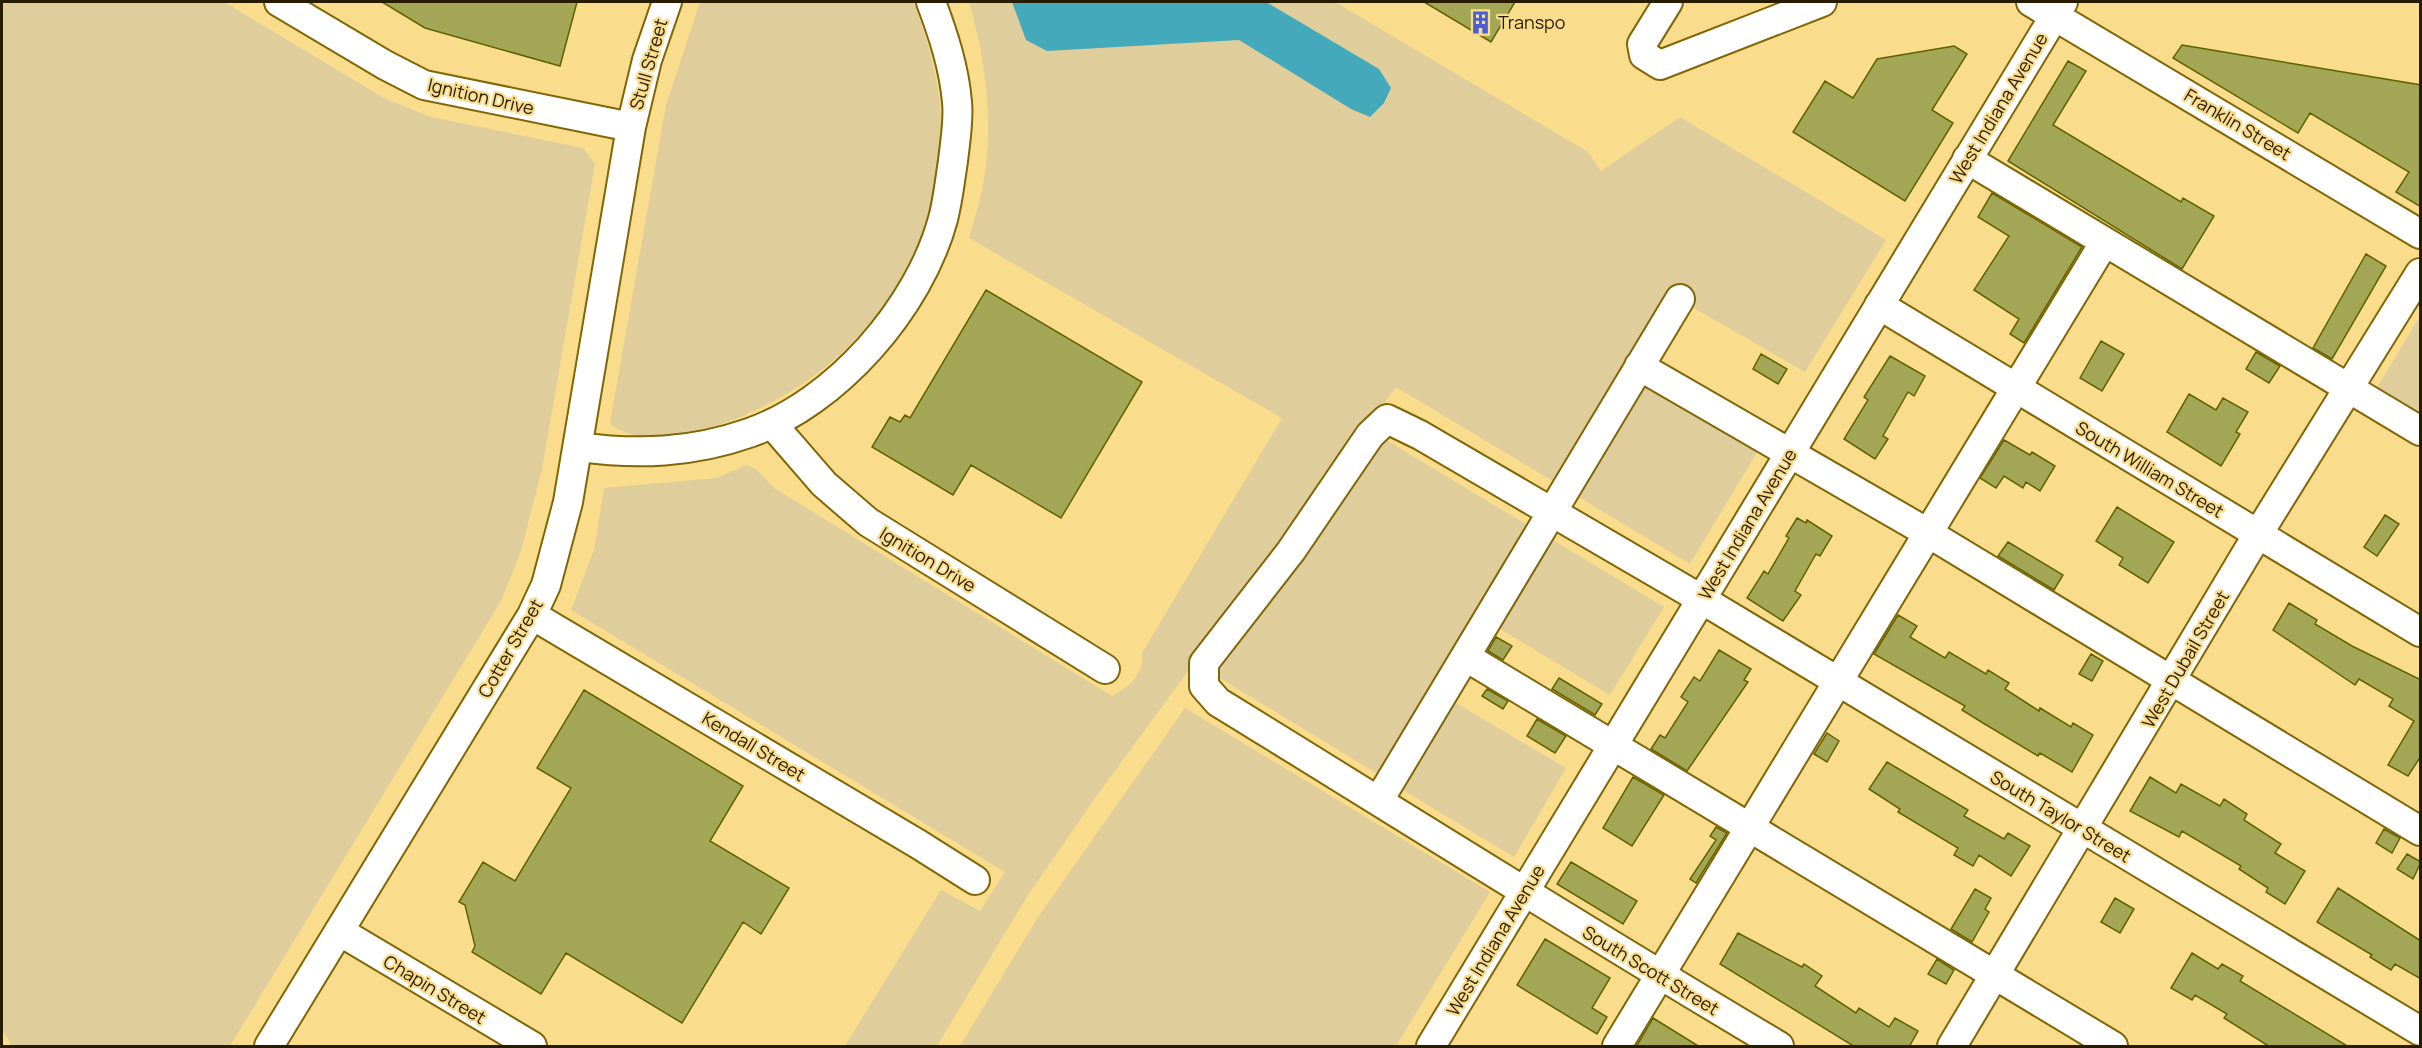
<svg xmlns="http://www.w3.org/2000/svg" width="2422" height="1048" font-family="Manrope,sans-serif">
<rect width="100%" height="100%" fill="#f9dd8c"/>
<!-- green -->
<path fill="#dfcd9b" d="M 2,2 L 224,2 L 384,98 L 431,117 L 583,148 L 595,164 L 542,469 L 521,551 L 501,601 L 230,1046 L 12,1046 L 2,1029 Z
M 700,2 L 914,2 C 928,44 943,89 941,134 C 939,158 937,188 930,211 C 899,311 825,387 727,422 C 689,435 646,449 610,424 L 611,417 L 666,105 Z
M 969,2 L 1335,2 L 1588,152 L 1601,171 L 1680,117 L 1886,240 L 1805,372 L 1673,296 L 1561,486 L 1396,387 L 1098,794 L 1028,895 L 937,1046 L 845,1046 L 941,890 L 980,911 L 1005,872 L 571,610 L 594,550 L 604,488 L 717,478 L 746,465 L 756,469 L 774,488 L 1112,696 C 1129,688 1145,673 1142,653 L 1282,418 L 969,238 C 973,222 979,206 982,189 C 995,128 986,61 969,2 Z
M 2420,316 L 2420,425 L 2372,396 Z
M 1642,376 L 1762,444 L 1690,564 L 1572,493 Z
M 1386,440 L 1537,531 L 1386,779 L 1213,674 Z
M 1546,536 L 1664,607 L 1610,695 L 1492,624 Z
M 1449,699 L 1566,768 L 1514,857 L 1396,786 Z
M 1185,708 L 1490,892 L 1396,1046 L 960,1046 L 1038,917 Z"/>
<!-- water -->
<path fill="#4ab" d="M 1012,2 L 1266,2 L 1379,69 L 1391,88 L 1384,103 L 1370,117 L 1351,109 L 1239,40 L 1047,51 L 1026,40 Z"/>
<!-- building -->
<path fill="#a3a755" stroke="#606200" stroke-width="1.5" d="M 382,2 L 577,2 L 560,66 L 425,28 Z
M 1424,2 L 1515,2 L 1491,42 Z
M 2182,45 L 2421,85 L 2421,207 L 2396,192 L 2409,172 L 2310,113 L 2298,133 L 2173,58 Z
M 1954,46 L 1967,54 L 1932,110 L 1953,123 L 1905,201 L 1793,132 L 1825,81 L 1853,98 L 1877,59 Z
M 2068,61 L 2086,71 L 2053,125 L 2181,202 L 2183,198 L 2214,216 L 2182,269 L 2008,161 Z
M 1992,193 L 2082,247 L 2024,343 L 2010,334 L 2019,319 L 1974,290 L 2009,236 L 1978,217 Z
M 2366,254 L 2386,266 L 2332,359 L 2313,348 Z
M 986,290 L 1142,382 L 1061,518 L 971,465 L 953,495 L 872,447 L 890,417 L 900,422 L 905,415 L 910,418 Z
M 2101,341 L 2124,354 L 2102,391 L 2080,378 Z
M 2256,352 L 2280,366 L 2269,383 L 2246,369 Z
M 1761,354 L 1787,369 L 1778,384 L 1753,369 Z
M 1890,356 L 1925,376 L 1914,396 L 1908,392 L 1883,436 L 1888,439 L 1875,459 L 1844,439 L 1868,400 L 1864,397 Z
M 2189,394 L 2216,410 L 2223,398 L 2248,412 L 2236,432 L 2240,434 L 2221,466 L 2167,432 Z
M 2004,440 L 2030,455 L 2032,452 L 2055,466 L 2040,491 L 2026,482 L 2023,488 L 2004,476 L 1996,488 L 1980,478 Z
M 2117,507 L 2174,542 L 2148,583 L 2119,565 L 2123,558 L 2096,541 Z
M 2385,515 L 2399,524 L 2377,556 L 2364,547 Z
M 1797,518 L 1806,523 L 1807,520 L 1832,536 L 1820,556 L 1816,554 L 1795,591 L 1801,595 L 1783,621 L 1747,598 L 1764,571 L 1768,574 L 1789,538 L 1786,536 Z
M 2008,542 L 2063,575 L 2054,590 L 1998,556 Z
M 2289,603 L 2317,620 L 2315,624 L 2352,646 L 2421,680 L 2421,756 L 2408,776 L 2388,765 L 2414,721 L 2389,706 L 2393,699 L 2359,679 L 2355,685 L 2273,630 Z
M 1898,615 L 1917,626 L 1910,637 L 1945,658 L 1949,652 L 1986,674 L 1988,670 L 2009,683 L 2005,689 L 2039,711 L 2040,708 L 2071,727 L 2073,723 L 2093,735 L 2072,772 L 2040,753 L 2038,756 L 1983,723 L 1962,710 L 1965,706 L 1874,654 Z
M 1496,637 L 1512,646 L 1503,660 L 1488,651 Z
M 1719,650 L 1751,669 L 1744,680 L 1748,682 L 1687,771 L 1651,749 L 1660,735 L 1665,738 L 1688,702 L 1681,697 L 1694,677 L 1700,681 Z
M 2091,654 L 2103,661 L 2092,681 L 2079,674 Z
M 1559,678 L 1602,704 L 1595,715 L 1552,689 Z
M 1487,689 L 1508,701 L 1503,709 L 1482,696 Z
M 584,690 L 743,786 L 710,841 L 789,888 L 761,934 L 743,922 L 682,1023 L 566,953 L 541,994 L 472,952 L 475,946 L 465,905 L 459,902 L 483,862 L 515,881 L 571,788 L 537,768 Z
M 1537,719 L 1566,736 L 1555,753 L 1527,736 Z
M 1827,733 L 1839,741 L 1827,762 L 1814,754 Z
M 1887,762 L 1968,810 L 1964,816 L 2004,839 L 2008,833 L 2030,846 L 2011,876 L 1979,855 L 1973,866 L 1954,855 L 1958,848 L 1898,812 L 1900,809 L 1869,789 Z
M 1633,777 L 1664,795 L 1632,846 L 1603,828 Z
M 2150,777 L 2176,793 L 2181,784 L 2220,806 L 2224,799 L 2247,814 L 2244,820 L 2281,844 L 2275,853 L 2305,871 L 2285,904 L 2266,892 L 2268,888 L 2239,869 L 2241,866 L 2182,831 L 2179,837 L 2130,811 Z
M 1716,827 L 1727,833 L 1696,883 L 1690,879 L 1716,840 L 1710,836 Z
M 2384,829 L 2400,838 L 2392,853 L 2376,843 Z
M 2407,854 L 2421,862 L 2413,879 L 2397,869 Z
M 1571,862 L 1637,901 L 1623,924 L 1557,884 Z
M 2338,888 L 2421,941 L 2421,979 L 2395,964 L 2391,970 L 2370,957 L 2372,955 L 2317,922 Z
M 1975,889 L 1991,898 L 1985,909 L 1989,912 L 1972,942 L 1951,929 Z
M 2115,898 L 2134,909 L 2120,933 L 2101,922 Z
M 1738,933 L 1802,967 L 1804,964 L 1822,976 L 1815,986 L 1856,1013 L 1859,1008 L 1889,1027 L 1895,1018 L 1918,1031 L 1909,1047 L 1855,1047 L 1720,964 Z
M 1545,939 L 1610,978 L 1592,1008 L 1607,1017 L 1597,1034 L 1517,985 Z
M 2192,953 L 2218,969 L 2222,964 L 2243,976 L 2240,981 L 2349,1047 L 2270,1047 L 2224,1018 L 2227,1014 L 2195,995 L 2192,1000 L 2171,988 Z
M 1937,959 L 1954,970 L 1946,984 L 1928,974 Z
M 1653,1018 L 1700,1047 L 1636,1047 Z"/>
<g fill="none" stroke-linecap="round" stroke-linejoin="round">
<defs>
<path id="minor" d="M 279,2 L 385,65 L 424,85 L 631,127
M 1668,2 L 1642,44 L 1644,55 L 1660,65 L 1822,2
M 2031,2 L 2420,234
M 1967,159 L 2420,431
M 1879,305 L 2420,632
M 1639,366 L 1928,533 L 2420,831
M 772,424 L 824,484 L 868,522 L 1105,669
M 579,447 C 637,455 692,453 749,433 C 836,403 919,308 943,219 C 948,200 950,180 953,161 C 955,142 959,121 957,102 C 954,67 943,34 931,2
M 532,615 L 918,844 L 975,880
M 1466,657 L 2113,1046
M 1379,800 L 1680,299
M 339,931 L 532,1046
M 269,1046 L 532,615 L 546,585 L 568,502 L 631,127 L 647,60 L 667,2
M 1431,1046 L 2063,2
M 1617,1046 L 2104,243
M 1779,1046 C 1590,934 1405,817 1218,702 L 1204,686 L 1204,663 L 1291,551 L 1370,435 L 1387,419 L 1420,435 L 1701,599 L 2420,1031
M 1952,1046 L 2258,534 L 2420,273"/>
</defs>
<!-- minor casing -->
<use href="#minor" stroke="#806605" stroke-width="32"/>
<!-- minor -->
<use href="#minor" stroke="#fff" stroke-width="28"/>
</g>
<!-- icons -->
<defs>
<symbol id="building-bare" viewBox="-9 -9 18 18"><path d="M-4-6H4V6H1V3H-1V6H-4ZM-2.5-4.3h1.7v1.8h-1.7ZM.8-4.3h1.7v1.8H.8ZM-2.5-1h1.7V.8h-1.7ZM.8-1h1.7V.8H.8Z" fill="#495fd3" stroke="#f9dd8c" stroke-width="2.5" paint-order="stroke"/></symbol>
</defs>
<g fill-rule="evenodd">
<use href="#building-bare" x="1464" y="6" width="33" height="33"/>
</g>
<g text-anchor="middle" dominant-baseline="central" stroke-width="4.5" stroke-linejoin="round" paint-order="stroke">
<!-- poi labels -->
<g font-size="18" fill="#271c00" stroke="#f9dd8c" text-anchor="start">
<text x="1498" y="22">Transpo</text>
</g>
<!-- street labels -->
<g font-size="18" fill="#271c00" stroke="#f9dd8c">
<text transform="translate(648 64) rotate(-74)">Stull Street</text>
<text transform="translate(481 96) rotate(13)">Ignition Drive</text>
<text transform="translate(1998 108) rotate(-59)">West Indiana Avenue</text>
<text transform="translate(2238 124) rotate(31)">Franklin Street</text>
<text transform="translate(2150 469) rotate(31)">South William Street</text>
<text transform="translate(1747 524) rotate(-59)">West Indiana Avenue</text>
<text transform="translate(928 559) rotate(31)">Ignition Drive</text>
<text transform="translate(510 648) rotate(-60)">Cotter Street</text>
<text transform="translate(2185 659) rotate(-60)">West Dubail Street</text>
<text transform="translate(754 746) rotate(31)">Kendall Street</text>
<text transform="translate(2061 816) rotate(31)">South Taylor Street</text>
<text transform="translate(1495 940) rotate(-59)">West Indiana Avenue</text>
<text transform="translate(1651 970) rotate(31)">South Scott Street</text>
<text transform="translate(435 989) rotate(31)">Chapin Street</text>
</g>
</g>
<!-- border -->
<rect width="2422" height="1048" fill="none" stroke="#271c00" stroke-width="6"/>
</svg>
